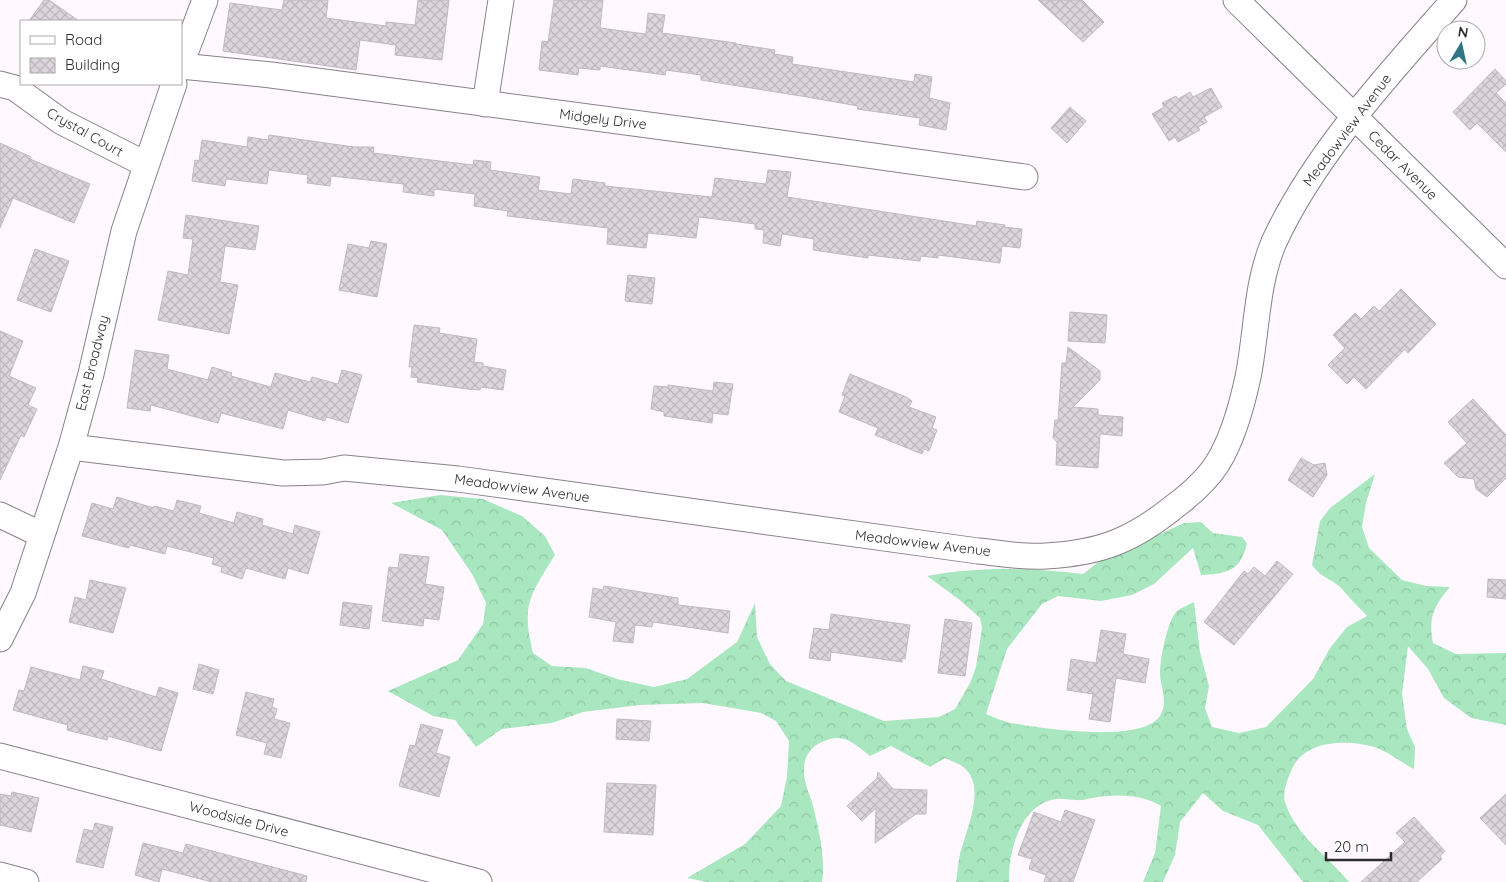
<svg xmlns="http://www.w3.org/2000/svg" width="1506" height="882" font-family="Quicksand,sans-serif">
<defs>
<pattern id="forest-crowns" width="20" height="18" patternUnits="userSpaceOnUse" patternTransform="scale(1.25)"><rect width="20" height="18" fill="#a9e7c0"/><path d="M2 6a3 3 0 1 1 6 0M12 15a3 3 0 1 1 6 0" fill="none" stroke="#92c6a5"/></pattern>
<pattern id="building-cross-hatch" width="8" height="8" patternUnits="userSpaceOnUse" patternTransform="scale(1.25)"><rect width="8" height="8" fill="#dcd6dc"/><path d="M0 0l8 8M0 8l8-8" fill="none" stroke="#bdb8bd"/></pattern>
</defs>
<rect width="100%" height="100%" fill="#fff9ff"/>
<!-- forest -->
<path fill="url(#forest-crowns)" d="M 1375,474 L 1366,503 L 1362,527 L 1369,548 L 1402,580 L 1426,586 L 1450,587 C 1434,606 1428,617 1433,643 L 1456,654 L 1506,653 L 1506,725 L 1471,718 L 1444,698 L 1428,669 L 1408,646 L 1402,694 L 1407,729 L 1415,747 L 1414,769 C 1402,763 1390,753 1377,748 C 1350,739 1305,739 1292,769 C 1288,778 1282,792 1285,802 C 1296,836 1327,855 1349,882 L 1303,882 L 1258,825 L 1223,811 L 1203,793 L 1180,822 L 1175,855 L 1163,882 L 1143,882 L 1155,853 L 1161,806 C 1139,793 1111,794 1087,799 C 1077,802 1066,798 1056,799 C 1021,804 1008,851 1009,882 L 956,882 C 958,871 958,858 962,847 C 968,825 987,784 962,766 C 958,763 950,761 945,758 L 930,767 L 891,746 L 870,756 C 853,743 844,732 822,742 C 810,747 803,758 804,772 C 804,782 809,793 812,802 C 818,826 826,857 822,882 L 707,882 L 687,878 L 745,844 L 781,806 L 787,776 L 789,741 L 776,721 L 761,713 L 703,703 L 640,705 L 583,712 L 552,723 L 502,729 L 476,747 L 455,720 L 433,716 L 388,691 L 458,660 L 483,624 L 486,603 L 472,574 L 442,530 L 391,503 L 440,495 L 483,499 L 522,516 L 545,536 L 555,555 C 530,595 521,605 533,653 L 552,666 L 586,668 L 617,679 L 654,687 L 687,679 L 737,642 L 755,603 L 757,637 L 770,664 L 786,681 L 884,721 L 939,717 L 955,709 L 970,683 L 976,667 L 982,628 L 980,618 L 961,601 L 927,576 C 979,566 1031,568 1083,574 L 1097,563 L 1184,523 L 1201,522 L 1213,533 L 1242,537 L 1247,543 C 1241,571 1227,574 1201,575 L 1193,548 L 1154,584 L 1132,595 L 1101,601 L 1058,596 L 1042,604 L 1007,649 L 986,714 C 994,717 1002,721 1011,723 C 1039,728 1146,745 1161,714 C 1168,701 1160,686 1160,673 C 1160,659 1167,621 1177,611 C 1182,607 1189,605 1194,602 L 1200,652 L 1209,686 L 1205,708 L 1212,727 L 1239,733 L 1266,727 L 1313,679 L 1330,648 L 1347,627 L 1367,616 C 1358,607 1349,597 1340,587 C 1330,578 1321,578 1312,565 L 1320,521 L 1330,508 Z"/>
<!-- building -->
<path fill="url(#building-cross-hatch)" stroke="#c0bac0" d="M 44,0 L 49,0 L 79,21 L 29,21 Z
M 284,0 L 328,0 L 326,18 L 386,26 L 386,22 L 415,25 L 418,0 L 449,0 L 442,60 L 395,55 L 396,45 L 360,40 L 356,70 L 223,51 L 230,3 L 282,10 Z
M 554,0 L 603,0 L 600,28 L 646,34 L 648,13 L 665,15 L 662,33 L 736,43 L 736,44 L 775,50 L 774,54 L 793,57 L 792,64 L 914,82 L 915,74 L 932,77 L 929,98 L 950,103 L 946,130 L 919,125 L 920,118 L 857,109 L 858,106 L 807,97 L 701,80 L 701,75 L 666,70 L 665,75 L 600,66 L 600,70 L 579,68 L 578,75 L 539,70 L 542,41 L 548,42 Z
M 1038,0 L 1082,0 L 1104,22 L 1083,42 Z
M 1495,69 L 1506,81 L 1506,84 L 1496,93 L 1506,103 L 1506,152 L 1477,123 L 1470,130 L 1453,112 Z
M 1211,88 L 1222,107 L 1204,117 L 1207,122 L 1198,127 L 1200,130 L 1178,142 L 1175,137 L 1169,141 L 1152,114 L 1164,107 L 1162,103 L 1176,96 L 1178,99 L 1190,92 L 1193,97 Z
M 1070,107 L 1086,121 L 1067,143 L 1051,128 Z
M 269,135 L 354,147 L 374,147 L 373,153 L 473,165 L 474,160 L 491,162 L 490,170 L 540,177 L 538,190 L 571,194 L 573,179 L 605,183 L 605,186 L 712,197 L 715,178 L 766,184 L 768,170 L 791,172 L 787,197 L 976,226 L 977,221 L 1005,225 L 1004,227 L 1022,229 L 1020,248 L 1002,246 L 1000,263 L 938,255 L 938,258 L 921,256 L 920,261 L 868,255 L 868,258 L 813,250 L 814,239 L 782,234 L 780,246 L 763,243 L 764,230 L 755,229 L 755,224 L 699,217 L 696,238 L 648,233 L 646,248 L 607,244 L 608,228 L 507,216 L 508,211 L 474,206 L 475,194 L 434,189 L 434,196 L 403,192 L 404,184 L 331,176 L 330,186 L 307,183 L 308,175 L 269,170 L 267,184 L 226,179 L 225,186 L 192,181 L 195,160 L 199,161 L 202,140 L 247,147 L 248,137 L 268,140 Z
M 0,143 L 31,157 L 30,159 L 90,184 L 74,223 L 13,198 L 0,228 Z
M 186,215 L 259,226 L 255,250 L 225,246 L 220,282 L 238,285 L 229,334 L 158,320 L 168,271 L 188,275 L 193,239 L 183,238 Z
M 371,241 L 387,244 L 377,297 L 339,290 L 348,244 L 369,248 Z
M 35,249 L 69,261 L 51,312 L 17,300 Z
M 628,275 L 655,278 L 652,304 L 625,301 Z
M 1401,289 L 1436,324 L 1408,353 L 1405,349 L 1366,389 L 1354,377 L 1347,384 L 1328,365 L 1345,348 L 1333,335 L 1355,313 L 1361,319 L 1374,306 L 1379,311 Z
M 1070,312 L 1107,315 L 1105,343 L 1068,341 Z
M 414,325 L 440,328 L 439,333 L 477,339 L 474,362 L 483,363 L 483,366 L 506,370 L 503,390 L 481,387 L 480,390 L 467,389 L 417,382 L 418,378 L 411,377 L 412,367 L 409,367 Z
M 0,331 L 23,341 L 9,376 L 36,388 L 28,405 L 37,409 L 24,437 L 21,435 L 0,480 Z
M 1068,347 L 1100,371 L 1100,380 L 1073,407 L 1098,409 L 1098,415 L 1123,417 L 1122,436 L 1100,434 L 1098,468 L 1056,465 L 1057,442 L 1053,438 L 1055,420 L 1058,420 L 1062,363 L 1066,363 Z
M 135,350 L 169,355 L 167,369 L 208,380 L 212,367 L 232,373 L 231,376 L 271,387 L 275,373 L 310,382 L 312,377 L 338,384 L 342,370 L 362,375 L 348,423 L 326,417 L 325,421 L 288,410 L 283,429 L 221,413 L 218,423 L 151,405 L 150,411 L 127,408 Z
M 850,374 L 906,397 L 912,401 L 909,407 L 936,417 L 932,428 L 937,430 L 929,451 L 924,449 L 922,454 L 875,435 L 878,428 L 839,412 L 845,396 L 842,395 Z
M 714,382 L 733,384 L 728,415 L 713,413 L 712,423 L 664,416 L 664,412 L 651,409 L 654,386 L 668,387 L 668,385 L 713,391 Z
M 1473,399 L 1506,435 L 1506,478 L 1487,497 L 1476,489 L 1474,479 L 1458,477 L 1444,463 L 1467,443 L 1448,422 Z
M 1301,458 L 1314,465 L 1325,463 L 1327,475 L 1313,497 L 1288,480 Z
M 117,497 L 154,508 L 154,506 L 174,511 L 177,500 L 201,506 L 199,513 L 234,523 L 237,512 L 263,519 L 262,525 L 293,534 L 295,525 L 320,532 L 308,574 L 288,568 L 285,579 L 246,568 L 242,579 L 221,572 L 222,567 L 212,564 L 214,558 L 167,546 L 165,554 L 130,545 L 129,548 L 82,536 L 92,503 L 113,509 Z
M 400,554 L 429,557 L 425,584 L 444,587 L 439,620 L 424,618 L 423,626 L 382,621 L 389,567 L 398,568 Z
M 1277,561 L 1293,574 L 1234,645 L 1204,622 L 1244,571 L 1248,574 L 1254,567 L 1265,576 Z
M 1488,579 L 1506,580 L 1506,599 L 1487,597 Z
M 90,580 L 126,588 L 113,633 L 69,622 L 75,597 L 86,600 Z
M 604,586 L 678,598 L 678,605 L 730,611 L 728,633 L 653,622 L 652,627 L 635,625 L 633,643 L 613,641 L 616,622 L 589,617 L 593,588 L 603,590 Z
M 343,602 L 372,606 L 369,629 L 340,625 Z
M 831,614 L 910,625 L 905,659 L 902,658 L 902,662 L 831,652 L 830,661 L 809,658 L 814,628 L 829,630 Z
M 945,619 L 972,623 L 965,676 L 938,673 Z
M 1101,630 L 1126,634 L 1123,654 L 1149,659 L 1145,683 L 1116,678 L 1110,722 L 1089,719 L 1093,694 L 1067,690 L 1071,659 L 1096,663 Z
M 199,664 L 219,670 L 213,694 L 193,689 Z
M 83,666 L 104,671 L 101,679 L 156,697 L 159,687 L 178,693 L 161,751 L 108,736 L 107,740 L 67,730 L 68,725 L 13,710 L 19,690 L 24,691 L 31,667 L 80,680 Z
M 246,692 L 274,699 L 272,707 L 277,709 L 274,719 L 290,723 L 281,758 L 264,754 L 267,743 L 236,735 Z
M 617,719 L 651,721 L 649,741 L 616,739 Z
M 421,724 L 443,730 L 436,753 L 450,757 L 439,797 L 399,786 L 410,745 L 415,746 Z
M 878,772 L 893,789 L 927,790 L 926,814 L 916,814 L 875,843 L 876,808 L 862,821 L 847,806 L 877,778 Z
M 607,783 L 656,785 L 653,835 L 604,832 Z
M 12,792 L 39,798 L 31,832 L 0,825 L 0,794 L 11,796 Z
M 1506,794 L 1506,845 L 1480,818 Z
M 1065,810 L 1095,820 L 1073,882 L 1044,882 L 1046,875 L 1029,869 L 1032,859 L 1018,855 L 1034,812 L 1061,822 Z
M 1414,817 L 1445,851 L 1440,856 L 1442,859 L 1417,882 L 1361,882 L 1405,842 L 1396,833 Z
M 95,823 L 113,827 L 103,868 L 76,862 L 84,829 L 93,831 Z
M 143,843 L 183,853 L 186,844 L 307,876 L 306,882 L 212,882 L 162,869 L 159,882 L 135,875 Z"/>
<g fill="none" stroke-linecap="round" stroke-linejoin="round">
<defs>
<path id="street" d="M 1236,0 L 1506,266
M 181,64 L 205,0
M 181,66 L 271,75 L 716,134 L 1025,177
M 0,84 L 15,88 L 62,122 L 145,164
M 485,104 L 501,0
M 71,447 L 283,473 L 323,472 L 344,468 L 458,479 L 978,551 C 1000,553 1024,558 1046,556 C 1101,553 1133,540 1175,506 C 1191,494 1206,481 1217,464 C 1233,439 1242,405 1248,377 C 1257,332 1256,284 1274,242 C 1315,153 1390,73 1454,0
M 0,515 L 42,535
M 0,639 L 23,593 L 71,447 L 91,374 L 124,231 L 174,84
M 0,756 L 479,882
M 0,875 L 26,882"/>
</defs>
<!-- street casing -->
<use href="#street" stroke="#878287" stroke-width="27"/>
<!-- street -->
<use href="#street" stroke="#fff" stroke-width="25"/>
</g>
<g text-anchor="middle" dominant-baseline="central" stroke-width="4" stroke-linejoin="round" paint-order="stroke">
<!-- street labels -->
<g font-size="14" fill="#2f2c2f" stroke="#fff">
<text transform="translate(603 119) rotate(7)">Midgely Drive</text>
<text transform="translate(1347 130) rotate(-53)">Meadowview Avenue</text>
<text transform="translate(85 132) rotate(29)">Crystal Court</text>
<text transform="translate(1403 165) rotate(45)">Cedar Avenue</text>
<text transform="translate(92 363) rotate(-76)">East Broadway</text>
<text transform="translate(522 488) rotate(8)">Meadowview Avenue</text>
<text transform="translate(923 543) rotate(7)">Meadowview Avenue</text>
<text transform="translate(239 819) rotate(15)">Woodside Drive</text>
</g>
</g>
<!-- legend -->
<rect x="20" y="20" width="162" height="65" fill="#ffffff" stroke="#acabac"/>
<rect x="30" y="36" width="25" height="8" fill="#ffffff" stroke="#acabac"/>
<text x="65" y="45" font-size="15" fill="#2f2c2f">Road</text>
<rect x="30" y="58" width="25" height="15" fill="url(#building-cross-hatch)" stroke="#acabac"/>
<text x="65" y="70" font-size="15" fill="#2f2c2f">Building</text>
<!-- north arrow -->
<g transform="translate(1461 45) rotate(9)"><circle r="24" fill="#ffffff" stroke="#acabac"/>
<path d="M0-4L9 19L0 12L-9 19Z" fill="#2f7583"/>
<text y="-8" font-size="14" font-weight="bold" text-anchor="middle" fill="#2f2c2f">N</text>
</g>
<!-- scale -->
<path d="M1326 852v8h65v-8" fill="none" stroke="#2f2c2f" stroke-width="2.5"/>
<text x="1334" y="852" font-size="15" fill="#2f2c2f" stroke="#ffffff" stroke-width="4" paint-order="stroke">20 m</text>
</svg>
